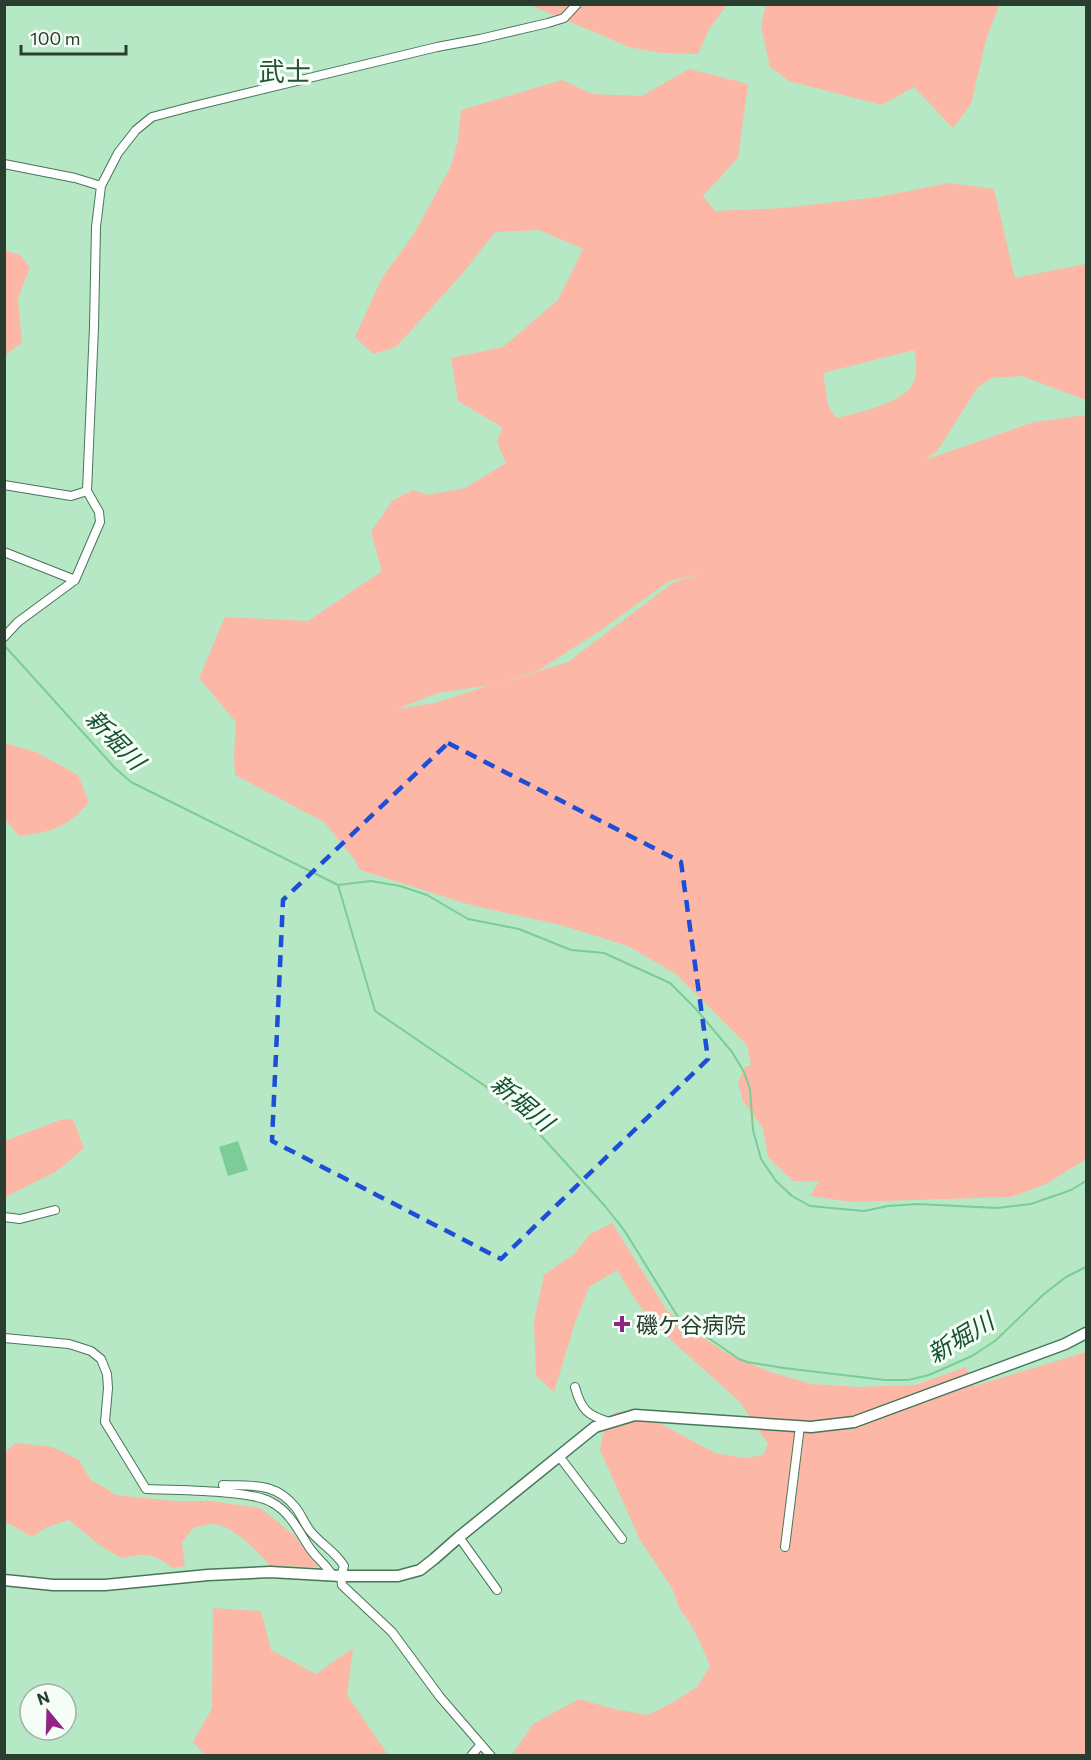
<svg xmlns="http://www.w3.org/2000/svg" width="1091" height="1760" font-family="Commissioner,'Noto Sans JP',sans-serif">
<rect width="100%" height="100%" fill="#b6e8c5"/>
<!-- green -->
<path fill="#fdb7a6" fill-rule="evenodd" d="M 530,5 L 727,5 L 709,29 L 698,54 L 661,53 L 629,47 Z
M 766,5 L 766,4 L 999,5 L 986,40 L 971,104 L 953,128 L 914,87 L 882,105 L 789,81 L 770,67 L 761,26 Z
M 689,69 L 748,84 L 738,158 L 703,196 L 715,211 L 784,208 L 878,197 L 948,183 L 994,189 L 1015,278 L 1086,264 L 1086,400 L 1022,376 L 992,378 L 978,387 L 937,451 L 925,460 L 1034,422 L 1086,415 L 1086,1159 L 1046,1184 L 1011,1197 L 851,1202 L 810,1196 L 819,1182 L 793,1181 L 768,1157 L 763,1128 L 743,1101 L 738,1082 L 745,1067 L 751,1065 L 747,1045 L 676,974 L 628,946 L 561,925 L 471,905 L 360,870 L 355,860 L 324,822 L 235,775 L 234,756 L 236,722 L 199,678 L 225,617 L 308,621 L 382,571 L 371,532 L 392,501 L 413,490 L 428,495 L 465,488 L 506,463 L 497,442 L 502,427 L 458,401 L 451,358 L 503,347 L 558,300 L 583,249 L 539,230 L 495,232 L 462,274 L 396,347 L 373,354 L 355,337 L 382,278 L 414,234 L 451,166 L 458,140 L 461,110 L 562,80 L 592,94 L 642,96 ZM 914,350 C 917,362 918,376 911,387 C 900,403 855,414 836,418 L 828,405 L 823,373 ZM 699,574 L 674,582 L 568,662 L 493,685 L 539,670 L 601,630 L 669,581 ZM 490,685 L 435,703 L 397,709 L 438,693 Z
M 5,251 L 19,254 L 30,267 L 18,299 L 22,343 L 5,355 Z
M 4,743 L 36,752 L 78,775 L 89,802 C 67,828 51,832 19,836 L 5,819 Z
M 63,1119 L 73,1120 L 84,1148 L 57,1171 L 5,1197 L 5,1141 Z
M 612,1223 L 668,1312 L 724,1352 L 770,1372 L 812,1384 L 858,1387 L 916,1385 L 966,1367 L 974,1386 L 1086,1352 L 1086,1755 L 511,1756 L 533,1724 L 579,1699 L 614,1709 L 648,1715 L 672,1703 L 697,1687 L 710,1666 L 699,1640 L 688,1620 L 680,1610 L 672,1588 L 640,1540 L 600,1450 L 605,1424 L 616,1412 L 635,1410 L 715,1453 L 745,1458 L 763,1455 L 768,1444 L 739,1401 L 672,1341 L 638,1304 L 617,1270 L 589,1287 L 575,1323 L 554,1392 L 536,1376 L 534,1322 L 544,1275 L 574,1254 L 590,1234 Z
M 15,1443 L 53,1447 L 79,1460 L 90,1479 L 116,1495 L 175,1501 L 210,1501 L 260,1508 L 294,1535 L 318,1567 L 270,1566 C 258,1551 233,1525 212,1524 C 206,1524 199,1527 193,1528 L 182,1543 L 185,1566 L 173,1568 C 151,1552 147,1553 121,1558 L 101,1546 L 69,1520 L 47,1527 L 32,1537 L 8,1523 L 5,1524 L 5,1452 Z
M 213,1608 L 261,1611 L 271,1650 L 316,1674 L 353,1648 L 347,1695 L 388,1755 L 205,1755 L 193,1742 L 212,1708 Z"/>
<!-- water -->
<path fill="#7bcc96" d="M 238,1141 L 248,1170 L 228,1176 L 219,1147 Z"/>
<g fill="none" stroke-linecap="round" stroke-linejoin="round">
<!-- stream -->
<path stroke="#7bcc96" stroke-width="2" d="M 4,645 L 115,768 L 131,782 L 338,885
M 338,885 L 375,1011 L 485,1086 L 525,1118 L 605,1206 L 624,1230 L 678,1317 L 739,1359 L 747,1362 L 784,1368 L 885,1380 L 908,1380 L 929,1375 L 972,1356 L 995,1341 L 1044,1294 L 1066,1277 L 1086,1267
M 338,885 L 371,881 L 400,886 L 427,895 L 468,919 L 519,929 L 571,950 L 604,953 L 670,983 L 696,1009 L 732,1052 L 744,1072 L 750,1089 L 753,1130 L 761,1159 L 776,1181 L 792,1196 L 810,1206 L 864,1211 L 888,1206 L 918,1204 L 997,1208 L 1031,1204 L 1071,1190 L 1086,1181"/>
<defs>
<path id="minor" d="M 4,164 L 75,178 L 101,186
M 4,485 L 71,496 L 87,491
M 4,552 L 75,580
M 4,637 L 18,622 L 75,580 L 100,522 L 99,512 L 87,491 L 94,327 L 96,227 L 101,186 L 118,153 L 136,130 L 152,117 L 190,107 L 437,47 L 480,39 L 548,23 L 564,18 L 577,4
M 4,1217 L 20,1219 L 55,1210
M 4,1338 L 69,1344 L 91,1351 L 101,1359 L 107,1374 L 108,1388 L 105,1422 L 146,1489 C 173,1490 251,1490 271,1502 C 290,1512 298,1530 309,1547 C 316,1558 326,1564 332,1575
M 575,1387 C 581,1410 588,1416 610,1422
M 559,1456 L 622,1539
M 223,1485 C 253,1486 276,1482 296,1508 C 302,1516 305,1525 311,1532 C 322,1545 336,1552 344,1566 L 341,1576 L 342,1585 L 392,1632 L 440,1697 L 491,1756
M 459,1537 L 497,1590
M 785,1547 L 800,1426
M 471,1756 L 481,1744"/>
<path id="tertiary" d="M 4,1580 L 53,1585 L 105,1585 L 208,1575 L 270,1572 L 341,1576 L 398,1576 L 420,1570 L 434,1559 L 459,1537 L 595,1427 L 635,1415 L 811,1427 L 854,1422 L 1065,1344 L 1086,1333"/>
</defs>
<!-- minor casing -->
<use href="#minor" stroke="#487657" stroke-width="10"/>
<!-- tertiary casing -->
<use href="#tertiary" stroke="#487657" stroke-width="13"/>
<!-- minor -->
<use href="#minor" stroke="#fff" stroke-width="8"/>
<!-- tertiary -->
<use href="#tertiary" stroke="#fff" stroke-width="10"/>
</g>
<!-- marked area -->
<path fill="none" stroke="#1d4ed8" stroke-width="4.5" stroke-dasharray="12 8" stroke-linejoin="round" d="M 448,743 L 681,862 L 708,1059 L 501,1259 L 272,1141 L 283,900 Z"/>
<!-- markers -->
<path fill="#932485" stroke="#f4fef7" stroke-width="2" d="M619 1315h6v6h6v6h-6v6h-6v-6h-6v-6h6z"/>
<g text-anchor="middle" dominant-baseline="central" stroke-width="6" stroke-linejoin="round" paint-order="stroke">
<!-- poi labels -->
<g font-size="22" fill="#2a3e30" stroke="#f4fef7" text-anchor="start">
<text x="636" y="1324">磯ケ谷病院</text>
</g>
<!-- water labels -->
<g font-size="24" font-style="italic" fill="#16522f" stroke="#f4fef7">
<text transform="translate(116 739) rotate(46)">新堀川</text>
<text transform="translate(523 1102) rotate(40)">新堀川</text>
<text transform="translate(960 1337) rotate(-31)">新堀川</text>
</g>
<!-- quarter labels -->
<g font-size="26" fill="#255336" stroke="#f4fef7">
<text x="285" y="70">武士</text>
</g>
</g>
<!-- border -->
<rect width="1091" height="1760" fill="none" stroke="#2a3e30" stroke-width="12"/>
<!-- north arrow -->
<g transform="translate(48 1712) rotate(341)"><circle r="28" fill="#f4fef7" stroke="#a3b1a7" stroke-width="1.5"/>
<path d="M0-4.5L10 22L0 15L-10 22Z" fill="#932485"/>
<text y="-9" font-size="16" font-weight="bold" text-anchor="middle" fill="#2a3e30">N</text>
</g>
<!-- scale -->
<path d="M21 45v9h105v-9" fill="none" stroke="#2a3e30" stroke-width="3"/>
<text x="30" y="45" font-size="18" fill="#2a3e30" stroke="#f4fef7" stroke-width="4.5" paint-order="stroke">100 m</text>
</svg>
